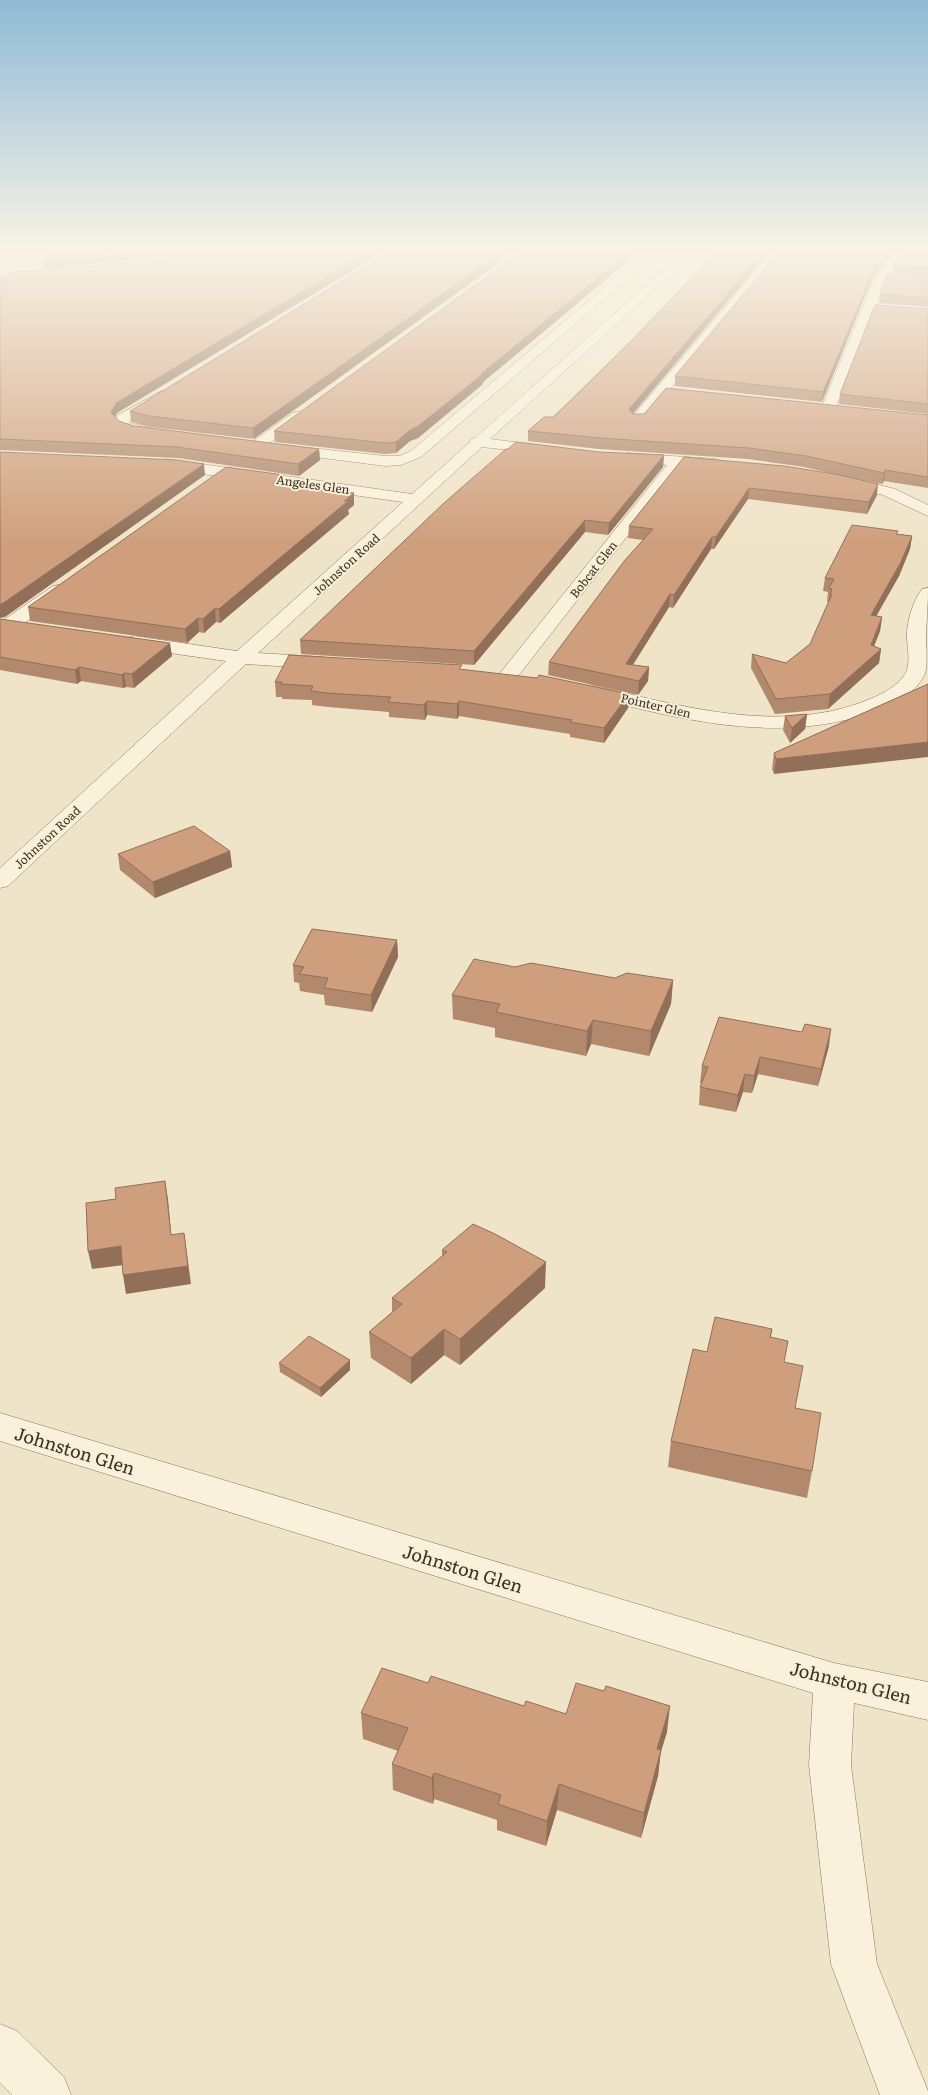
<svg xmlns="http://www.w3.org/2000/svg" width="928" height="2095" font-family="Literata,serif">
<rect width="100%" height="100%" fill="#f0e4c8"/>
<g fill="none" stroke-linecap="round" stroke-linejoin="round">
<defs>
<path id="street" d="M 650,249 L 662,249 L 421,457 L 401,465 L 385,466 L 283,453 L 278,452 L 276,449 L 278,446 L 283,445 L 385,456 L 399,456 L 411,451 Z
M 687,249 L 699,249 L 490,439 L 547,446 L 552,447 L 554,450 L 552,453 L 547,454 L 482,447 L 258,653 L 323,657 L 330,659 L 333,663 L 330,667 L 323,669 L 246,664 L 8,886 L 0,888 L 0,868 L 226,661 L 134,648 L 127,646 L 125,642 L 127,638 L 134,636 L 237,651 L 403,502 L 166,469 L 161,467 L 158,464 L 161,461 L 166,459 L 412,494 L 469,443 L 471,439 L 475,438 Z
M 775,249 L 786,249 L 642,423 L 632,423 L 630,420 L 632,417 Z
M 896,249 L 907,249 L 887,278 L 835,409 L 833,412 L 823,412 L 821,409 L 875,278 Z
M 162,391 L 169,395 L 167,398 L 130,420 L 129,423 L 159,430 L 161,433 L 159,436 C 147,439 122,435 114,425 L 118,415 Z
M 298,412 L 303,413 L 305,416 L 303,419 L 261,449 L 251,449 L 249,446 L 251,443 L 293,413 Z
M 627,453 L 716,459 L 721,461 L 724,464 L 721,467 L 716,469 L 682,466 L 515,680 L 508,682 L 501,680 L 498,676 L 501,672 L 667,465 L 622,461 L 619,458 L 622,455 Z
M 840,475 L 895,489 L 928,505 L 928,516 L 883,495 L 834,483 L 832,480 L 834,477 Z
M 59,585 L 65,586 L 68,590 L 65,594 L 16,629 L 9,631 L 2,629 L 0,625 L 2,621 L 53,586 Z
M 928,588 C 928,603 927,618 926,633 C 926,646 928,662 925,674 C 915,695 891,706 870,713 C 776,745 678,719 584,695 L 581,691 L 584,687 L 591,685 C 677,705 771,733 857,704 C 873,698 892,691 903,677 C 913,665 906,646 907,632 C 908,618 913,601 922,589 Z
M 0,1413 L 834,1663 L 928,1682 L 928,1720 L 854,1703 L 851,1765 L 877,1964 L 928,2091 L 928,2095 L 880,2095 L 831,1964 L 809,1765 L 813,1693 L 0,1441 Z
M 0,2024 L 17,2031 L 64,2077 L 71,2095 L 12,2095 L 0,2083 Z"/>
<path id="secondary" d="M 29,249 L 76,249 L 71,252 L 0,258 L 0,252 Z"/>
</defs>
<!-- street casing -->
<use href="#street" stroke="#8d765c" stroke-width="1"/>
<!-- secondary casing -->
<use href="#secondary" stroke="#6f573f" stroke-width="1"/>
<!-- street -->
<use href="#street" fill="#faf1dc" fill-rule="evenodd"/>
<!-- secondary -->
<use href="#secondary" fill="#faf1dc" fill-rule="evenodd"/>
</g>
<!-- wall -->
<path fill="#b2896c" d="M 394,249 L 254,439 L 150,427 L 131,422 L 130,411 Z
M 772,249 L 633,414 L 928,415 L 928,488 L 884,481 L 882,484 L 843,476 L 877,495 L 867,514 L 748,499 L 714,549 L 711,549 L 673,608 L 669,607 L 633,665 L 649,667 L 648,681 L 638,695 L 548,675 L 549,662 L 643,540 L 628,538 L 629,526 L 684,457 L 834,474 L 804,467 L 748,459 L 599,449 L 528,441 L 528,431 L 553,417 L 635,337 Z
M 928,249 L 928,277 L 892,273 L 894,265 Z
M 890,256 L 873,277 L 822,402 L 675,386 L 675,376 Z
M 628,259 L 628,261 L 483,382 L 483,384 L 418,438 L 410,441 L 396,453 L 385,454 L 275,442 L 274,431 Z
M 928,277 L 928,307 L 879,303 L 880,294 Z
M 0,278 L 117,413 L 115,418 L 119,421 L 134,426 L 319,449 L 320,460 L 299,476 L 178,458 L 0,450 Z
M 928,309 L 928,414 L 839,404 L 840,394 Z
M 599,452 L 664,455 L 663,467 L 608,535 L 585,532 L 474,665 L 301,654 L 300,640 Z
M 284,475 L 284,484 L 354,505 L 348,510 L 349,514 L 220,623 L 216,622 L 204,633 L 199,632 L 187,643 L 30,621 L 28,607 Z
M 897,534 L 912,536 L 910,549 L 899,576 L 876,616 L 882,617 L 880,631 L 874,646 L 881,649 L 879,663 L 828,709 L 775,714 L 751,668 L 752,654 L 786,663 L 810,644 L 829,602 L 827,602 L 828,592 L 823,591 L 825,578 Z
M 0,619 L 172,656 L 134,688 L 126,687 L 123,688 L 81,681 L 77,684 L 0,670 Z
M 462,670 L 629,694 L 628,708 L 604,743 L 570,737 L 570,734 L 459,716 L 457,719 L 427,715 L 425,720 L 389,717 L 389,712 L 328,707 L 312,705 L 312,700 L 282,699 L 282,697 L 276,697 L 275,682 Z
M 928,684 L 774,774 L 772,769 L 774,753 Z
M 807,714 L 805,729 L 790,743 L 783,730 L 785,716 Z
M 230,851 L 232,867 L 155,898 L 120,870 L 118,854 Z
M 397,940 L 398,957 L 372,1012 L 325,1005 L 324,995 L 300,991 L 299,983 L 294,982 L 293,965 Z
M 515,967 L 615,978 L 673,980 L 671,1004 L 649,1056 L 591,1044 L 586,1056 L 495,1037 L 495,1028 L 453,1019 L 452,995 Z
M 829,1046 L 818,1086 L 758,1074 L 752,1093 L 743,1092 L 736,1112 L 699,1105 L 700,1087 L 702,1083 L 700,1083 L 702,1066 Z
M 442,1250 L 545,1288 L 460,1365 L 444,1355 L 411,1384 L 371,1358 L 369,1332 L 392,1312 L 392,1298 L 442,1256 Z
M 772,1329 L 771,1337 L 784,1363 L 812,1471 L 807,1498 L 668,1467 L 671,1441 L 707,1352 Z
M 279,1363 L 350,1370 L 321,1397 L 280,1372 Z
M 428,1683 L 524,1706 L 667,1732 L 661,1750 L 658,1776 L 641,1838 L 557,1810 L 546,1846 L 497,1830 L 497,1820 L 434,1799 L 433,1804 L 393,1790 L 392,1764 L 398,1751 L 363,1739 L 361,1713 Z"/>
<!-- shaded-wall -->
<path fill="#916f58" d="M 165,249 L 267,249 L 43,268 L 42,260 Z
M 373,249 L 388,249 L 117,413 L 112,424 L 111,413 L 116,403 Z
M 506,249 L 518,249 L 254,439 L 253,428 Z
M 630,249 L 641,249 L 628,259 L 628,261 L 483,382 L 483,384 L 418,438 L 410,441 L 396,453 L 396,442 L 410,430 L 481,374 Z
M 766,249 L 772,249 L 628,419 L 629,409 Z
M 889,249 L 890,249 L 890,256 L 873,277 L 822,402 L 823,392 L 874,269 Z
M 319,449 L 320,460 L 299,476 L 298,464 Z
M 664,455 L 663,467 L 608,535 L 609,523 Z
M 204,464 L 205,475 L 5,617 L 0,618 L 0,604 Z
M 885,470 L 884,481 L 882,484 L 884,473 Z
M 284,475 L 284,487 L 273,483 Z
M 878,484 L 877,495 L 867,514 L 869,502 Z
M 749,488 L 748,499 L 714,549 L 716,537 Z
M 354,493 L 354,505 L 348,510 L 349,514 L 220,623 L 219,609 Z
M 585,520 L 585,532 L 474,665 L 474,651 Z
M 912,536 L 910,549 L 899,576 L 869,629 L 871,615 Z
M 712,537 L 711,549 L 673,608 L 674,595 Z
M 670,594 L 669,607 L 625,677 L 626,664 Z
M 215,608 L 216,622 L 204,633 L 203,619 Z
M 882,617 L 880,631 L 869,659 L 871,645 Z
M 198,618 L 199,632 L 187,643 L 185,629 Z
M 170,643 L 172,656 L 134,688 L 132,674 Z
M 881,649 L 879,663 L 828,709 L 830,694 Z
M 79,667 L 81,681 L 77,684 L 75,670 Z
M 649,667 L 648,681 L 638,695 L 639,681 Z
M 124,673 L 126,687 L 123,688 L 122,675 Z
M 629,694 L 628,708 L 604,743 L 604,728 Z
M 427,701 L 427,715 L 425,720 L 424,705 Z
M 459,701 L 459,716 L 457,719 L 457,704 Z
M 807,714 L 805,729 L 790,743 L 792,728 Z
M 928,742 L 928,757 L 774,774 L 776,759 Z
M 230,851 L 232,867 L 155,898 L 153,882 Z
M 397,940 L 398,957 L 372,1012 L 371,995 Z
M 673,980 L 671,1004 L 649,1056 L 651,1031 Z
M 593,1020 L 591,1044 L 586,1056 L 587,1031 Z
M 831,1029 L 829,1046 L 818,1086 L 821,1069 Z
M 760,1057 L 758,1074 L 752,1093 L 754,1076 Z
M 745,1074 L 743,1092 L 736,1112 L 738,1095 Z
M 165,1181 L 168,1199 L 173,1254 L 171,1235 Z
M 184,1233 L 191,1284 L 126,1294 L 123,1275 Z
M 121,1246 L 124,1265 L 92,1269 L 88,1251 Z
M 546,1262 L 545,1288 L 460,1365 L 460,1339 Z
M 444,1329 L 444,1355 L 411,1384 L 411,1358 Z
M 350,1360 L 350,1370 L 321,1397 L 320,1388 Z
M 670,1706 L 667,1732 L 654,1775 L 657,1749 Z
M 661,1750 L 658,1776 L 641,1838 L 644,1813 Z
M 434,1773 L 434,1799 L 433,1804 L 432,1778 Z
M 559,1784 L 557,1810 L 546,1846 L 547,1821 Z"/>
<!-- building -->
<path fill="#cf9f7d" stroke="#916f58" d="M 66,249 L 165,249 L 42,260 Z
M 285,249 L 373,249 L 116,403 L 111,413 L 119,421 L 134,426 L 319,449 L 298,464 L 177,447 L 0,439 L 0,278 L 14,272 Z
M 394,249 L 506,249 L 253,428 L 149,416 L 130,411 Z
M 525,249 L 630,249 L 626,252 L 628,253 L 481,374 L 483,374 L 417,427 L 410,430 L 396,442 L 385,443 L 274,431 Z
M 719,249 L 766,249 L 629,409 L 633,414 L 644,414 L 666,388 L 928,415 L 928,477 L 885,470 L 884,473 L 806,456 L 749,448 L 600,438 L 528,431 L 544,417 L 553,417 L 563,408 L 635,337 Z
M 781,249 L 889,249 L 874,269 L 823,392 L 675,376 Z
M 905,249 L 928,249 L 928,268 L 894,265 Z
M 887,275 L 928,277 L 928,298 L 880,294 Z
M 875,305 L 928,309 L 928,404 L 840,394 Z
M 516,442 L 599,452 L 664,455 L 609,523 L 585,520 L 474,651 L 300,640 L 444,503 L 506,449 L 508,449 Z
M 0,452 L 177,460 L 204,464 L 2,604 L 0,604 Z
M 684,457 L 784,466 L 835,474 L 878,484 L 869,502 L 749,488 L 716,537 L 712,537 L 674,595 L 670,594 L 626,664 L 649,667 L 639,681 L 549,662 L 625,560 L 653,529 L 629,526 Z
M 226,467 L 284,475 L 273,483 L 354,493 L 344,501 L 348,501 L 219,609 L 215,608 L 203,619 L 198,618 L 185,629 L 28,607 Z
M 852,525 L 898,531 L 896,534 L 912,536 L 901,562 L 871,615 L 882,617 L 871,645 L 881,649 L 830,694 L 776,699 L 752,654 L 786,663 L 810,644 L 832,594 L 830,594 L 832,589 L 829,588 L 834,579 L 825,578 Z
M 0,619 L 170,643 L 132,674 L 124,673 L 122,675 L 79,667 L 75,670 L 0,657 Z
M 289,655 L 462,665 L 459,669 L 537,678 L 539,675 L 629,694 L 604,728 L 570,722 L 572,720 L 459,701 L 457,704 L 427,701 L 424,705 L 388,702 L 391,697 L 327,693 L 311,691 L 313,686 L 281,684 L 282,682 L 275,682 Z
M 928,684 L 928,742 L 776,759 L 774,753 Z
M 807,714 L 792,728 L 785,716 Z
M 194,826 L 230,851 L 153,882 L 118,854 Z
M 312,929 L 397,940 L 371,995 L 324,988 L 328,978 L 299,974 L 304,967 L 293,965 Z
M 474,959 L 515,967 L 531,963 L 615,978 L 627,973 L 673,980 L 651,1031 L 593,1020 L 587,1031 L 496,1012 L 500,1004 L 452,995 Z
M 719,1017 L 802,1032 L 805,1024 L 831,1029 L 821,1069 L 760,1057 L 754,1076 L 745,1074 L 738,1095 L 700,1087 L 708,1067 L 702,1066 Z
M 165,1181 L 171,1235 L 184,1233 L 188,1266 L 123,1275 L 121,1246 L 88,1251 L 86,1203 L 116,1199 L 115,1188 Z
M 473,1224 L 495,1234 L 546,1262 L 460,1339 L 444,1329 L 411,1358 L 369,1332 L 402,1304 L 392,1298 L 447,1252 L 442,1250 Z
M 715,1317 L 772,1329 L 770,1337 L 788,1341 L 784,1362 L 803,1366 L 795,1408 L 821,1413 L 812,1471 L 671,1441 L 693,1349 L 707,1352 Z
M 309,1336 L 350,1360 L 320,1388 L 279,1363 Z
M 382,1668 L 428,1683 L 431,1676 L 524,1706 L 526,1701 L 566,1714 L 576,1683 L 604,1691 L 606,1686 L 670,1706 L 657,1749 L 661,1750 L 644,1813 L 559,1784 L 547,1821 L 498,1804 L 501,1795 L 434,1773 L 432,1778 L 392,1764 L 408,1728 L 361,1713 Z"/>
<!-- sky -->
<linearGradient id="sky" x2="0" y2="1"><stop stop-color="#8fbad6"/><stop offset="0.46" stop-color="#f8f3e6"/><stop offset="1" stop-color="#f8f3e6" stop-opacity="0"/></linearGradient>
<rect width="928" height="543" fill="url(#sky)"/>
<g text-anchor="middle" dominant-baseline="central" stroke-width="4" stroke-linejoin="round" paint-order="stroke">
<!-- far-street labels -->
<g font-size="12" fill="#3d2e20" stroke="#f7eed8">
<text transform="translate(313 484) rotate(8)">Angeles Glen</text>
<text transform="translate(346 564) rotate(-42)">Johnston Road</text>
<text transform="translate(593 569) rotate(-52)">Bobcat Glen</text>
<text transform="translate(656 705) rotate(13)">Pointer Glen</text>
<text transform="translate(47 837) rotate(-43)">Johnston Road</text>
</g>
<!-- near-street labels -->
<g font-size="18" fill="#3d2e20" stroke="#f7eed8">
<text transform="translate(75 1450) rotate(17)">Johnston Glen</text>
<text transform="translate(463 1568) rotate(17)">Johnston Glen</text>
<text transform="translate(851 1682) rotate(14)">Johnston Glen</text>
</g>
</g>
</svg>
